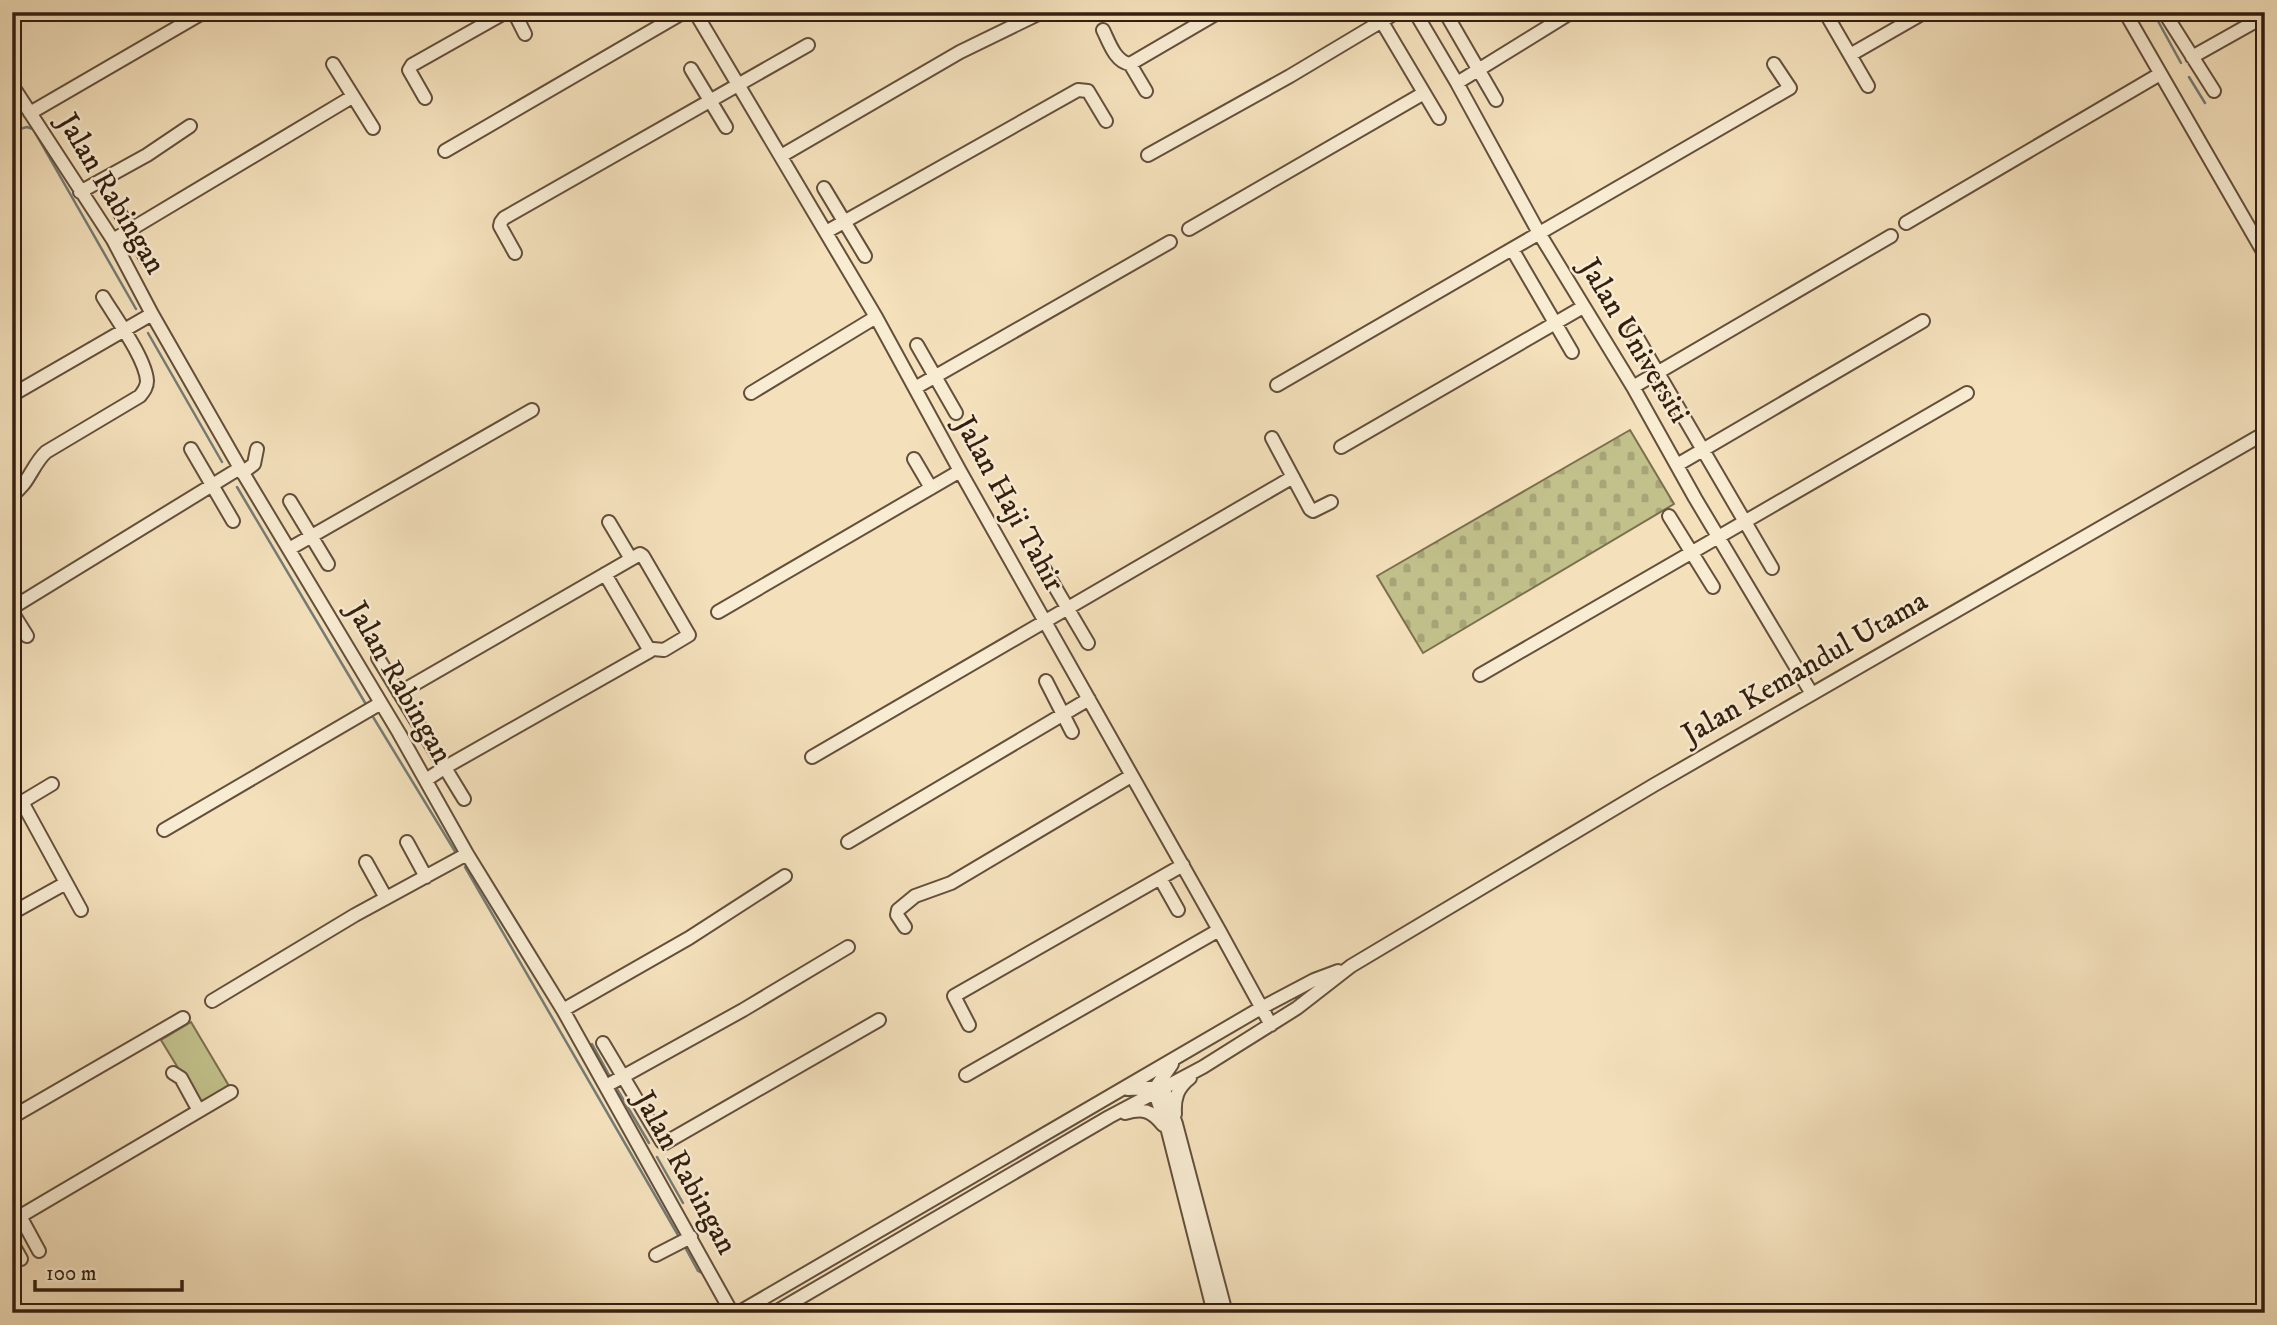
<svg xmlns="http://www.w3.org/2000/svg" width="2277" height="1325" font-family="'IM FELL DW Pica',serif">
<defs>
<pattern id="cemetery-stones" width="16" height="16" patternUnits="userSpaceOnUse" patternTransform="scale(1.75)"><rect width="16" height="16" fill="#c2c18c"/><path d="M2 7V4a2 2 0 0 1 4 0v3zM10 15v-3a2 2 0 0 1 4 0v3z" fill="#a7a578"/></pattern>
</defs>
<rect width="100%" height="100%" fill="#f4e1bc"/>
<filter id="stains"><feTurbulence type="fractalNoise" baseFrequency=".00286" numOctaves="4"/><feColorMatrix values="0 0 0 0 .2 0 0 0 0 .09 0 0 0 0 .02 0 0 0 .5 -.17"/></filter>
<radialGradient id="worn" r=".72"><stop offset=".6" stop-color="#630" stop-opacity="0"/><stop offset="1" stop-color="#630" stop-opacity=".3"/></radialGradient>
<!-- cemetery -->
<path fill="url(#cemetery-stones)" stroke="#7b704e" stroke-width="2" d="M 1630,430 L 1674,504 L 1423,653 L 1377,576 Z"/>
<!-- park -->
<path fill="#c2c18c" stroke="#7b704e" stroke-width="2" d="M 191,1022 L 229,1086 L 200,1104 L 161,1040 Z"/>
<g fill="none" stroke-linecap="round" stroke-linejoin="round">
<!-- stream -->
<path stroke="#747c76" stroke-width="2.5" d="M 2153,12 L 2181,63
M 2189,77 L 2205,103
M 12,131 L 27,127 L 33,129 L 136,309
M 148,333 L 222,462
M 237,487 L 367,706
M 370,712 L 456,853
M 465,867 L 678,1235
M 592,1044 L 609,1075
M 617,1089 L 649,1143
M 657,1157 L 683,1203
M 686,1249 L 698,1271 L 704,1274
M 12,1310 L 14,1313"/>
<defs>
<path id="minor" d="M 514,12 L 525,34
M 695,12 L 876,317 L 960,471 L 1219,930 L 1271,1025
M 1376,12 L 1439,118
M 1415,12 L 1457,83 L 1539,233 L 1633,387 L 1695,498 L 1812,694
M 1445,12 L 1496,100
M 1825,12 L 1868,86
M 2125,12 L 2265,255
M 2164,12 L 2214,91
M 1103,30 C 1109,42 1115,62 1130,64 L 1219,12
M 1850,55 L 1925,12
M 2192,57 L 2265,16
M 333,64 L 373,128
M 1130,64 L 1146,91
M 691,69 L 726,127
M 1457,83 L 1572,12
M 12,85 L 113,240 L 152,314 L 240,468 L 399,733 L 467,854 L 563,1010 L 732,1313
M 425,98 L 409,70 L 412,65 L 506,12
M 30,113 L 204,12
M 445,151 L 684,12
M 1148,155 L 1290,76 L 1397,12
M 781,156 L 960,52 L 1038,14
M 824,188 L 865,256
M 80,192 L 147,155 L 190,126
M 117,208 L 147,260
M 1906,223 L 2160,74
M 1189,229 L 1424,93
M 826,232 L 1078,90 L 1088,91 L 1106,121
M 113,240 L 352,97
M 1512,249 L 1572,352
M 515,253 L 500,226 L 501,222 L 504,218 L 808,45
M 1634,332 L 1772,568
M 917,345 L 956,413
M 1277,385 L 1790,88 L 1774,64
M 1633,387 L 1891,236
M 915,388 L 1170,242
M 751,393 L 876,317
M 12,395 L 152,314
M 1272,438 L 1310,509 L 1313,511 L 1331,502
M 1341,447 L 1583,307
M 191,449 L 233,521
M 914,459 L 931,488
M 1677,465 L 1923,321
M 242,473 L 254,464 L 257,449
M 12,495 C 29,484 32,465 46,452 L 140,396 C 144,391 147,387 147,381 C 146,359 115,317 103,297
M 290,501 L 328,564
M 1669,516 L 1713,587
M 609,522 L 631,559
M 289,549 L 532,410
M 1045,570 L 1088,643
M 12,608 L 240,468
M 12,612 L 27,636
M 718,612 L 960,471
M 378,658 L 464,799
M 1480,675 L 1967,393
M 1046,681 L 1072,732
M 399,693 L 640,554 L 643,556 L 689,635 L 664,650 L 653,649
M 812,757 L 1293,477
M 426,780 L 444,768 L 650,651 L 605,574
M 22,802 L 81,910
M 12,808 L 52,784
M 164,830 L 381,703
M 407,842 L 426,877
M 848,842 L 1089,699
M 366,862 L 386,898
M 1160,878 L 1178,910
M 12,913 L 66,883
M 905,927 L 897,915 L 898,910 L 915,896 L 951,883 L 1131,776
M 212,1001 L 355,915 L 467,854
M 563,1010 L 689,938 L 785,876
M 969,1025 L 954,996 L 1183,865
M 603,1043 L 662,1142 L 665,1143 L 879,1020
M 1172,1064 L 1156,1087 L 1155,1093 L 1168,1131 L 1214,1313
M 173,1073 L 181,1078 L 199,1111
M 966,1075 L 1219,930
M 606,1086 L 743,1010 L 848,947
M 1128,1089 L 1163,1087 L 1176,1124 L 1226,1313
M 1125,1113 C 1143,1108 1151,1110 1163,1125
M 1175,1114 C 1174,1099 1177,1088 1190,1078
M 12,1117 L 183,1018
M 20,1216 L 39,1251
M 12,1221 L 231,1092
M 12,1243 L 21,1259
M 656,1255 L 691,1237
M 738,1313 L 1261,1008 L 1314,980 L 1338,971
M 774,1313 L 1109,1117 L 1203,1067 L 1297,1008 L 1351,966 L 1654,785 L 2265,433"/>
</defs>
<!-- minor casing -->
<use href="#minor" stroke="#644f3b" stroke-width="16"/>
<!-- minor -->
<use href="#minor" stroke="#f8ecd3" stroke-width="12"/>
</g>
<g text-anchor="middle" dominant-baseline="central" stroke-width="5" stroke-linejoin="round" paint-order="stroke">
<!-- street labels -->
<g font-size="30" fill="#341e10" stroke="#f8ecd3">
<text transform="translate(111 194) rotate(59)">Jalan Rabingan</text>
<text transform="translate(1634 341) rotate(59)">Jalan Universiti</text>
<text transform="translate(1009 504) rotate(61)">Jalan Haji Tahir</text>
<text transform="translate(1805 668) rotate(-30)">Jalan Kemandul Utama</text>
<text transform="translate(399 683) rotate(60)">Jalan Rabingan</text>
<text transform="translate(685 1173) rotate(61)">Jalan Rabingan</text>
</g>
</g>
<!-- margin -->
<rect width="2277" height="1325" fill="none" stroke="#f4e1bc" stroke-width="42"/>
<rect x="14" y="14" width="2249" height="1297" fill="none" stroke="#341e10" stroke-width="3.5"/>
<rect x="21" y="21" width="2235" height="1283" fill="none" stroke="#341e10" stroke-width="2"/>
<!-- scale -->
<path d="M35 1280v10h147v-10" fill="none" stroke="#341e10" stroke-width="3.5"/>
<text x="46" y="1280" font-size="21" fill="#341e10" stroke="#f8ecd3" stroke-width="5" paint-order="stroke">100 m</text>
<rect width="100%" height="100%" filter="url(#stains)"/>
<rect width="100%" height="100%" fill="url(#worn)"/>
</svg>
